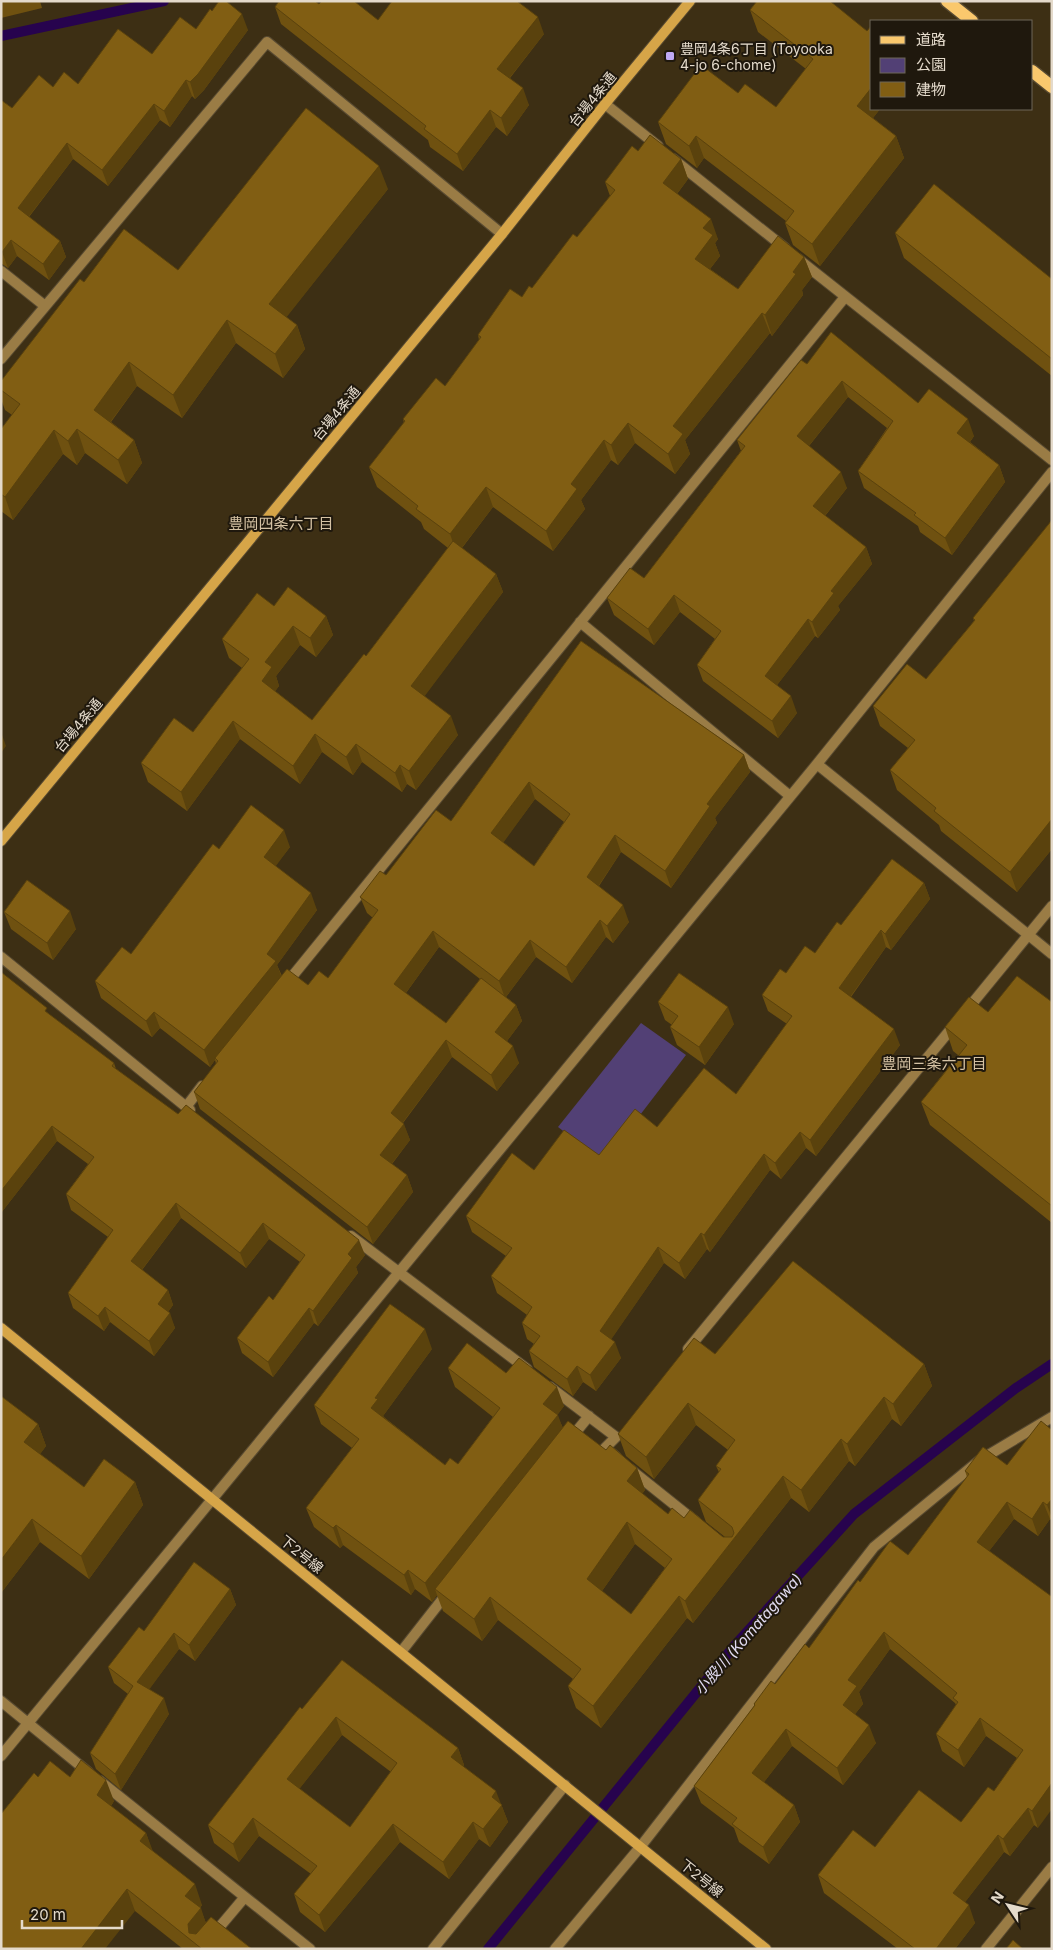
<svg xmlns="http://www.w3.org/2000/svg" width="1053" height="1950" font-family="Inter,'Noto Sans JP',sans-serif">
<rect width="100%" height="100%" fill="#3d2f14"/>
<!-- green -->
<path fill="#524075" d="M 641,1023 L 686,1055 L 604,1162 L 558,1127 Z"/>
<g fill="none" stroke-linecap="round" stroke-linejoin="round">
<!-- stream -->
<path stroke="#27034e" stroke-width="10" d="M 1,36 L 164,1
M 488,1949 L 735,1645 L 854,1514 L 1016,1388 L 1052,1364"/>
<defs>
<path id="street" d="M 605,104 L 658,146
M 673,159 L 785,248
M 798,259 L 1052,460
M 1,271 L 45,306
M 1,359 L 267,42 L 502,234
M 580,622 L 790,796
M 817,764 L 1052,954
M 1,957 L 190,1110
M 286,984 L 845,297
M 966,1011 L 1052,906
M 186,1107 L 202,1086
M 351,1236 L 527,1369
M 688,1349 L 955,1024
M 550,1387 L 616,1437 L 605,1448 L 616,1457
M 571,1438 L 589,1416
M 631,1470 L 696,1522
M 401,1652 L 448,1592
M 1,1701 L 88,1772
M 1,1756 L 817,764 L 1052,472
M 100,1781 L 310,1949
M 201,1949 L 244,1898
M 433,1949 L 565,1785
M 555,1949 L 641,1846 L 874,1547 L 980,1460 L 1052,1417
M 986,1949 L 1052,1867"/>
<path id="secondary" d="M 1,841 L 502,234 L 605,104 L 690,1
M 1,1328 L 766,1949"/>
<path id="primary" d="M 947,1 L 972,21
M 1032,71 L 1052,87"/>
</defs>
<!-- street casing -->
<use href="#street" stroke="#584a31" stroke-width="12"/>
<!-- secondary casing -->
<use href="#secondary" stroke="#584a31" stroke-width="12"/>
<!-- primary casing -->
<use href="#primary" stroke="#584a31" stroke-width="15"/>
<!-- street -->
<use href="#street" stroke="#9a7c45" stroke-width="10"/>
<!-- secondary -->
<use href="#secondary" stroke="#d6a548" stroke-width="10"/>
<!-- primary -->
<use href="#primary" stroke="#fac86d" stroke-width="12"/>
</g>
<!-- wall -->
<path fill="#6f5110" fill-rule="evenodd" d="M 1,1 L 40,1 L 42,8 L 1,18 Z
M 757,1 L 872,109 L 880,109 L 873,118 L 896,136 L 904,158 L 820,266 L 793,245 L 785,223 L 786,221 L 704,158 L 697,168 L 666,144 L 658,122 L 738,93 L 776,107 L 806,69 L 758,32 L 750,10 Z
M 275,7 L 378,20 L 544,34 L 510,78 L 529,105 L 507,136 L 496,127 L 463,171 L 430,147 L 428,140 L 281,24 Z
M 212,11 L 248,30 L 204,90 L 195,99 L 192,96 L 170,127 L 160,120 L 108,186 L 73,159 L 29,217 L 60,241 L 66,257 L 49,280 L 17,256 L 8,268 L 2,264 L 1,264 L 1,100 L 12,108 L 53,87 L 78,84 L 152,54 L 196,29 Z
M 638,151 L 681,159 L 688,179 L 677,194 L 718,239 L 715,243 L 720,256 L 710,269 L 738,289 L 804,257 L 812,277 L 802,290 L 803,295 L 772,336 L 770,333 L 685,440 L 690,454 L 675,474 L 635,443 L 618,465 L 611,460 L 581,500 L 585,509 L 553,551 L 493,507 L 462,548 L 496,574 L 503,592 L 424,696 L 458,735 L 416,790 L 407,784 L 402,792 L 362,762 L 353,775 L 322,752 L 300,784 L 240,739 L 187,811 L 148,782 L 141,763 L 193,732 L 242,668 L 229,658 L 222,639 L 274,606 L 326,616 L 333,635 L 316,657 L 300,645 L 276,676 L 279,686 L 275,691 L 312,720 L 366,656 L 448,548 L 424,529 L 421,522 L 377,487 L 369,467 L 404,423 L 403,419 L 445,386 L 479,340 L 478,335 L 532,288 L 577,237 L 610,196 L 605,182 Z
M 388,189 L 286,317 L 297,325 L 305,349 L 283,378 L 236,343 L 182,418 L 137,386 L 111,422 L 134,440 L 142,463 L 127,484 L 85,453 L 77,465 L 63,454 L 13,520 L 1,511 L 1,429 L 12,415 L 5,410 L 1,399 L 1,381 L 84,282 L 178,270 Z
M 895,233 L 1052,279 L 1052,376 L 904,258 Z
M 807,364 L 918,403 L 974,436 L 970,442 L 999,465 L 1005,482 L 952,555 L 920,532 L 918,526 L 864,488 L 858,471 L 887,428 L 848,397 L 809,446 L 847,488 L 825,516 L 866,547 L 872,564 L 838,606 L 840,610 L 818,638 L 815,636 L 777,685 L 797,713 L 778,738 L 703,681 L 697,665 L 715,639 L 680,612 L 654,645 L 614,615 L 607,598 L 644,578 L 741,451 L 737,440 Z
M 1052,520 L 1052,849 L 1017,892 L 941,831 L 939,825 L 897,790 L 890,770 L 908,748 L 880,726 L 873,706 L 926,679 L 974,621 L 973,618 Z
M 581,641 L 744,755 L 750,772 L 715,818 L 717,823 L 671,888 L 621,852 L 599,886 L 629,922 L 613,943 L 606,937 L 572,983 L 536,957 L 506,997 L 516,1005 L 522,1021 L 507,1041 L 519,1063 L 497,1091 L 452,1057 L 403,1123 L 410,1140 L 392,1164 L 407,1175 L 413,1192 L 373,1244 L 200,1109 L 194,1092 L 216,1064 L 215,1060 L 210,1067 L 160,1028 L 152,1037 L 101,998 L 95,981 L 131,954 L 219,849 L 290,847 L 275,866 L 317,910 L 277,965 L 282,976 L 308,985 L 328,978 L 373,918 L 367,913 L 360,897 L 451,821 ZM 535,799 L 564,822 L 534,866 L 503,842 ZM 439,947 L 480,979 L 446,1023 L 406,993 Z
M 924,883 L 930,899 L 891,950 L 886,947 L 851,997 L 900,1045 L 816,1156 L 806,1148 L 781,1179 L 770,1170 L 710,1252 L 707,1249 L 685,1279 L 664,1263 L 611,1339 L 621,1358 L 596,1391 L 583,1382 L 573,1396 L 534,1367 L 529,1351 L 534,1344 L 527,1339 L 522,1323 L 527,1315 L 497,1293 L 491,1276 L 506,1256 L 472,1232 L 466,1216 L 534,1170 L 599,1155 L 657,1127 L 736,1094 L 787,1024 L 768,1011 L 762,995 L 786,973 L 815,953 L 841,925 Z
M 4,912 L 76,929 L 53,960 L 11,929 Z
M 1,972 L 50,1015 L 114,1063 L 116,1069 L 365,1255 L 356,1267 L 358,1273 L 318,1326 L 314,1323 L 273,1377 L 242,1353 L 237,1338 L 273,1300 L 300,1262 L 269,1239 L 246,1268 L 181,1218 L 142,1270 L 168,1290 L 173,1305 L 168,1312 L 175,1328 L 154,1356 L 110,1322 L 104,1331 L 73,1308 L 68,1293 L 108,1237 L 71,1210 L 66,1194 L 88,1164 L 57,1141 L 1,1213 Z
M 658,1002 L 734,1024 L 705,1065 L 677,1045 L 670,1027 L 672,1025 L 665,1020 Z
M 1052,1002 L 1052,1223 L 930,1125 L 921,1102 L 958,1055 L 953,1051 L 945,1027 L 988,1012 Z
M 432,1349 L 383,1416 L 385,1418 L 445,1465 L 458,1464 L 493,1417 L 455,1387 L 448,1368 L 506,1373 L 564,1406 L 557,1415 L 563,1428 L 606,1450 L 637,1468 L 645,1490 L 642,1494 L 668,1514 L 684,1518 L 723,1537 L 725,1537 L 706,1522 L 698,1500 L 719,1472 L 716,1466 L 728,1450 L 696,1425 L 654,1479 L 626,1456 L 618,1434 L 715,1354 L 924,1364 L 932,1386 L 901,1426 L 892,1419 L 855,1466 L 849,1461 L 809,1512 L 791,1498 L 693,1623 L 687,1618 L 601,1728 L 576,1708 L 568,1686 L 573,1679 L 498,1620 L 482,1641 L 443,1611 L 437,1595 L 432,1602 L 415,1589 L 411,1595 L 343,1545 L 340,1548 L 314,1527 L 306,1508 L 352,1448 L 321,1424 L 314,1405 ZM 635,1544 L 665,1568 L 631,1614 L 602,1591 Z
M 38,1424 L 46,1446 L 40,1454 L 84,1487 L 135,1482 L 143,1505 L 89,1579 L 40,1542 L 1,1593 Z
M 1052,1430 L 1052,1521 L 1050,1519 L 1038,1536 L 1014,1519 L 989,1551 L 1038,1828 L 1034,1825 L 1010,1856 L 1004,1852 L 965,1902 L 975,1923 L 955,1949 L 898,1949 L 824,1893 L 818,1875 L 875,1847 L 961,1822 L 994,1791 L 1017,1758 L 986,1736 L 964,1767 L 942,1751 L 936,1734 L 956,1705 L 955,1703 L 890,1649 L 859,1692 L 863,1704 L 855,1714 L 876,1743 L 843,1785 L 792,1746 L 764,1782 L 794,1805 L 800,1822 L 769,1864 L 739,1842 L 734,1828 L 701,1803 L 694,1786 L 754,1706 L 754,1704 L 775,1684 L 809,1648 L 860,1582 L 908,1555 L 967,1477 L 965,1471 L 1007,1465 Z
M 230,1589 L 236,1605 L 195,1661 L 179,1649 L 149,1689 L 169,1714 L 121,1790 L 96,1769 L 90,1753 L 128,1694 L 114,1683 L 108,1667 L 144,1631 Z
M 302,1709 L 458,1748 L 464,1765 L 463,1767 L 501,1804 L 508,1822 L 490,1847 L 479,1839 L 449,1879 L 400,1842 L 325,1932 L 300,1912 L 294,1894 L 311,1874 L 259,1836 L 239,1862 L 214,1843 L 208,1825 ZM 342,1735 L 391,1772 L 350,1827 L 299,1789 Z
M 38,1777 L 70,1777 L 114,1801 L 111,1806 L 146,1833 L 152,1851 L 202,1905 L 200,1908 L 206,1923 L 252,1949 L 183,1949 L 135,1911 Z"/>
<!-- shaded-wall -->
<path fill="#5a420d" d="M 242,14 L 248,30 L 204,90 L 195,99 L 190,82 Z
M 538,17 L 544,34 L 503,86 L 497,69 Z
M 186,80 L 192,96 L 170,127 L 164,111 Z
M 872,87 L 872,109 L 880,109 L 865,128 L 857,106 Z
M 523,88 L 529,105 L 507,136 L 501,118 Z
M 154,104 L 160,120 L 108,186 L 102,170 Z
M 490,110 L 496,127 L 463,171 L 457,154 Z
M 696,136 L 704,158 L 697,168 L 689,146 Z
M 896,136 L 904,158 L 820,266 L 812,244 Z
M 67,143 L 73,159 L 23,224 L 18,208 Z
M 681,159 L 688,179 L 670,203 L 663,183 Z
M 379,166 L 388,189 L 278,328 L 269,304 Z
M 711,219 L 718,239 L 715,243 L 720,256 L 702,279 L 695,259 L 703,228 Z
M 11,240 L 17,256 L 8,268 L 2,252 Z
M 60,241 L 66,257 L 49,280 L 43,264 Z
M 804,257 L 812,277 L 802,290 L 803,295 L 772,336 L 765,315 L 793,272 Z
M 762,313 L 770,333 L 685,440 L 690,454 L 675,474 L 668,454 L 673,426 Z
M 227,320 L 236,343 L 182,418 L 173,395 Z
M 297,325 L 305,349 L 283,378 L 275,354 Z
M 129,362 L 137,386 L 102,433 L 94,410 Z
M 842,381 L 848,397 L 803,453 L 797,436 Z
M 968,419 L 974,436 L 964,450 L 957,433 Z
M 628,423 L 635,443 L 618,465 L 611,445 Z
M 77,429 L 85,453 L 77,465 L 68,441 Z
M 54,430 L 63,454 L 13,520 L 5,497 Z
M 134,440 L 142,463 L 127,484 L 118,460 Z
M 604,440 L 611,460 L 581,500 L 585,509 L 553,551 L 546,531 L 571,484 Z
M 999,465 L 1005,482 L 952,555 L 945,538 Z
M 841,472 L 847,488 L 819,523 L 813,506 Z
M 486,487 L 493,507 L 457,554 L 450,534 Z
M 866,547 L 872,564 L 838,606 L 840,610 L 818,638 L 812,622 L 831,591 Z
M 496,574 L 503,592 L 418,705 L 411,686 Z
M 674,595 L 680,612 L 654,645 L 648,629 Z
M 326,616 L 333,635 L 316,657 L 310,638 Z
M 808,619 L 815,636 L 771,693 L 765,676 Z
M 293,626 L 300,645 L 276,676 L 279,686 L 269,700 L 262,681 L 265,662 Z
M 791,696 L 797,713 L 778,738 L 772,721 Z
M 451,716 L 458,735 L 416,790 L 409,771 Z
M 233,721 L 240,739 L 187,811 L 181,792 Z
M 1,732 L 6,746 L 1,753 Z
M 315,734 L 322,752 L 300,784 L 293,766 Z
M 356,744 L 362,762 L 353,775 L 346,757 Z
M 744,755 L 750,772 L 715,818 L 717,823 L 671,888 L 665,871 L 707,804 Z
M 400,765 L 407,784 L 402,792 L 395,773 Z
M 529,782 L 535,799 L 498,850 L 491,833 Z
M 1052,819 L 1052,849 L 1017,892 L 1010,872 Z
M 284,830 L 290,847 L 270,874 L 264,857 Z
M 615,835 L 621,852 L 593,894 L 587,877 Z
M 924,883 L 930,899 L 891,950 L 885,934 Z
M 311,893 L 317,910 L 277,965 L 282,978 L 215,1058 L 215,1060 L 210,1067 L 204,1050 L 267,954 Z
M 623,905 L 629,922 L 613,943 L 607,926 Z
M 70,911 L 76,929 L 53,960 L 47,943 Z
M 600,920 L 606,937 L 572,983 L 566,967 Z
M 881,930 L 886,947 L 845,1004 L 839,988 Z
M 433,931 L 439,947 L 400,1001 L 394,984 Z
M 530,940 L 536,957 L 505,998 L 499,981 Z
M 516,1005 L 522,1021 L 501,1049 L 495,1032 Z
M 728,1007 L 734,1024 L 705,1065 L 699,1047 Z
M 154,1012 L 160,1028 L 152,1037 L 146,1021 Z
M 894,1029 L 900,1045 L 816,1156 L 810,1140 Z
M 446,1040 L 452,1057 L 397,1130 L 391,1113 Z
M 513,1046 L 519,1063 L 497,1091 L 491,1075 Z
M 404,1124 L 410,1140 L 386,1171 L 380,1155 Z
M 52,1126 L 57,1141 L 1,1213 L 1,1191 Z
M 800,1132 L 806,1148 L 781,1179 L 775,1163 Z
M 764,1154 L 770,1170 L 710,1252 L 704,1235 Z
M 407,1175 L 413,1192 L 373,1244 L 367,1227 Z
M 176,1203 L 181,1218 L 137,1276 L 131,1261 Z
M 263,1223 L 269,1239 L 246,1268 L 240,1253 Z
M 701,1233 L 707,1249 L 685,1279 L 679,1263 Z
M 359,1240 L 365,1255 L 356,1267 L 358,1273 L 318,1326 L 313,1311 L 348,1254 Z
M 658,1247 L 664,1263 L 606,1347 L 600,1331 Z
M 168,1290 L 173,1305 L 163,1319 L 158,1304 Z
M 105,1307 L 110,1322 L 104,1331 L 98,1316 Z
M 309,1308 L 314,1323 L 273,1377 L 268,1362 Z
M 170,1313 L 175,1328 L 154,1356 L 149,1341 Z
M 425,1329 L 432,1349 L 383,1416 L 385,1419 L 371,1408 L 375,1398 Z
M 615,1342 L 621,1358 L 596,1391 L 590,1375 Z
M 924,1364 L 932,1386 L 901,1426 L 893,1404 Z
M 577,1366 L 583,1382 L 573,1396 L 567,1379 Z
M 557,1387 L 564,1406 L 551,1424 L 543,1404 Z
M 884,1397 L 892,1419 L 855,1466 L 847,1444 Z
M 688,1403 L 696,1425 L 654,1479 L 646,1457 Z
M 558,1415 L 565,1435 L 435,1589 L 437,1595 L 432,1602 L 425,1583 Z
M 38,1424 L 46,1446 L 32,1465 L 24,1442 Z
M 841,1439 L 849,1461 L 809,1512 L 801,1490 Z
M 637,1468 L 645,1490 L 635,1503 L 627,1481 Z
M 783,1476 L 791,1498 L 693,1623 L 685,1601 Z
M 135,1482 L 143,1505 L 89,1579 L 81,1556 Z
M 1052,1499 L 1052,1518 L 1047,1505 Z
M 1007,1502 L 1014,1519 L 983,1559 L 977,1542 Z
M 1043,1502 L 1050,1519 L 1038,1536 L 1032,1519 Z
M 32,1519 L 40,1542 L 1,1593 L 1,1560 Z
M 627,1522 L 635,1544 L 595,1601 L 587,1579 Z
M 336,1525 L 343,1545 L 340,1548 L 333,1528 Z
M 408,1570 L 415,1589 L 411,1595 L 404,1575 Z
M 230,1589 L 236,1605 L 195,1661 L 189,1645 Z
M 679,1596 L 687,1618 L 601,1728 L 593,1706 Z
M 490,1597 L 498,1620 L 482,1641 L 474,1619 Z
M 884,1632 L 890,1649 L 859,1692 L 863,1704 L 849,1722 L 843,1705 L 848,1680 Z
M 174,1633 L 179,1649 L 143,1698 L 137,1682 Z
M 164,1698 L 169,1714 L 121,1790 L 115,1774 Z
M 336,1717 L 342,1735 L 293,1797 L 287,1779 Z
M 980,1718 L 986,1736 L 964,1767 L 958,1750 Z
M 869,1725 L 876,1743 L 843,1785 L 837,1768 Z
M 786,1729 L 792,1746 L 758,1790 L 752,1773 Z
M 458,1748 L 464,1765 L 457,1775 L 451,1757 Z
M 106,1780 L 114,1801 L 104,1816 L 97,1795 Z
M 1052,1783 L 1052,1809 L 1038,1828 L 1032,1811 Z
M 496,1791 L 508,1822 L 490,1847 L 483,1829 L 492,1797 Z
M 794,1805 L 800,1822 L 769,1864 L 763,1847 Z
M 1028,1808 L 1034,1825 L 1010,1856 L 1003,1839 Z
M 253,1818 L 259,1836 L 239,1862 L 233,1844 Z
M 473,1822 L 479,1839 L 449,1879 L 443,1862 Z
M 393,1824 L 400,1842 L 325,1932 L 319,1915 Z
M 146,1833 L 154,1854 L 140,1841 Z
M 998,1835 L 1004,1852 L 959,1910 L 953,1893 Z
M 195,1884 L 202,1905 L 193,1917 L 185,1896 Z
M 127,1889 L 135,1911 L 105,1949 L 81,1949 Z
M 969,1905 L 975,1923 L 955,1949 L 936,1949 Z
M 201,1908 L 208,1930 L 196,1944 L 189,1933 L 188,1924 Z"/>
<!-- building -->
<path fill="#815e13" stroke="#5a420d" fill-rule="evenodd" d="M 219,1 L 226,1 L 242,14 L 198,74 L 190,82 L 186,80 L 164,111 L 154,104 L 102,170 L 67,143 L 18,208 L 60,241 L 43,264 L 11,240 L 2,252 L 1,251 L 1,100 L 12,108 L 39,75 L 53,87 L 64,72 L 78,84 L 118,29 L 152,54 L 180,17 L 196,29 L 210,9 L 212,11 Z
M 279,1 L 315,1 L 319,4 L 322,1 L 354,1 L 378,20 L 392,1 L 517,1 L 538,17 L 497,69 L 523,88 L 501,118 L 490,110 L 457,154 L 424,129 L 426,126 L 275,7 Z
M 757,1 L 830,1 L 867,31 L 872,25 L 872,87 L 857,106 L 896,136 L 812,244 L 785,223 L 794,211 L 696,136 L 689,146 L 658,122 L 701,65 L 738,93 L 745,84 L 776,107 L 813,59 L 750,10 Z
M 306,108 L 379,166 L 269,304 L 297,325 L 275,354 L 227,320 L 173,395 L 129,362 L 94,410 L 134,440 L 118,460 L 77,429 L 68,441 L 54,430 L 5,497 L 1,494 L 1,429 L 20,404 L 1,390 L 1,381 L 80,279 L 84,282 L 124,229 L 178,270 Z
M 650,135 L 681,159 L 663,183 L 711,219 L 703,228 L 713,235 L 695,259 L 738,289 L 778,236 L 804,257 L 793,272 L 796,274 L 765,315 L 762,313 L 673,426 L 683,434 L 668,454 L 628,423 L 611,445 L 604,440 L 571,484 L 577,489 L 546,531 L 486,487 L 450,534 L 416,509 L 418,506 L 369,467 L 405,421 L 403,419 L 436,378 L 445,386 L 481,337 L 478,335 L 510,289 L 522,297 L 529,286 L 532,288 L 573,234 L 577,237 L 615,190 L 605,182 L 632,146 L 638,151 Z
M 934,184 L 1052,279 L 1052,359 L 895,233 Z
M 831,332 L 918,403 L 929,389 L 968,419 L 957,433 L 999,465 L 945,538 L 914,515 L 916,513 L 858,471 L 893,421 L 842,381 L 797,436 L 841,472 L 813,506 L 866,547 L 831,591 L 834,593 L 812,622 L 808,619 L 765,676 L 791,696 L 772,721 L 697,665 L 721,631 L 674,595 L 648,629 L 607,598 L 630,568 L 644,578 L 745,446 L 737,440 L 801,360 L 807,364 Z
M 1052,520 L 1052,819 L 1010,872 L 934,811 L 936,808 L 890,770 L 915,740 L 873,706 L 907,664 L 926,679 L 975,620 L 973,618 Z
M 453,541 L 496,574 L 411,686 L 451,716 L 409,771 L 400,765 L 395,773 L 356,744 L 346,757 L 315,734 L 293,766 L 233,721 L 181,792 L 141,763 L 174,718 L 193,732 L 249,659 L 222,639 L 257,593 L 274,606 L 288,587 L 326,616 L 310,638 L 293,626 L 265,662 L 272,667 L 262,681 L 312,720 L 364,654 L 366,656 Z
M 581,641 L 744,755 L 707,804 L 710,806 L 665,871 L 615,835 L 587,877 L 623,905 L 607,926 L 600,920 L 566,967 L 530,940 L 499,981 L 433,931 L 394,984 L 446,1023 L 481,978 L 516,1005 L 495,1032 L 513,1046 L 491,1075 L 446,1040 L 391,1113 L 404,1124 L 380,1155 L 407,1175 L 367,1227 L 194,1092 L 218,1061 L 215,1058 L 287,969 L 308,985 L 319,971 L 328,978 L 378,910 L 360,897 L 380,871 L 386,875 L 436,810 L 451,821 ZM 529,782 L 570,814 L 534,866 L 491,833 Z
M 251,805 L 284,830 L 264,857 L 311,893 L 267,954 L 276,961 L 204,1050 L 154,1012 L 146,1021 L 95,981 L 122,947 L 131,954 L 213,844 L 219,849 Z
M 892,859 L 924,883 L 885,934 L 881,930 L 839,988 L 894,1029 L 810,1140 L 800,1132 L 775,1163 L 764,1154 L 704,1235 L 701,1233 L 679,1263 L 658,1247 L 600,1331 L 615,1342 L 590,1375 L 577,1366 L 567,1379 L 529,1351 L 540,1336 L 522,1323 L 532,1307 L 491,1276 L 512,1248 L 466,1216 L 512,1153 L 534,1170 L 564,1130 L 599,1155 L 635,1109 L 657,1127 L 704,1068 L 736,1094 L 792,1016 L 762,995 L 780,969 L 786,973 L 805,946 L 815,953 L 837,922 L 841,925 Z
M 27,880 L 70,911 L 47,943 L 4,912 Z
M 1,972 L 47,1008 L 45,1011 L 114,1063 L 112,1066 L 178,1114 L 186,1105 L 359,1240 L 348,1254 L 352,1258 L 313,1311 L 309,1308 L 268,1362 L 237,1338 L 269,1296 L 273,1300 L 305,1255 L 263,1223 L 240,1253 L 176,1203 L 131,1261 L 168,1290 L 158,1304 L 170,1313 L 149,1341 L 105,1307 L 98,1316 L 68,1293 L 113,1230 L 66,1194 L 94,1157 L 52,1126 L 1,1191 Z
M 679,973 L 728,1007 L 699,1047 L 670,1027 L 678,1016 L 658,1002 Z
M 1017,976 L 1052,1002 L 1052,1206 L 921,1102 L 967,1045 L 945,1027 L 969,997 L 988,1012 Z
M 793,1261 L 924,1364 L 893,1404 L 884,1397 L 847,1444 L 841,1439 L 801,1490 L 783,1476 L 685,1601 L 679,1596 L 593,1706 L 568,1686 L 581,1669 L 490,1597 L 474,1619 L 435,1589 L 568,1421 L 606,1450 L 610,1445 L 637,1468 L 627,1481 L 668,1514 L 672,1508 L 684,1518 L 690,1510 L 723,1537 L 732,1537 L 734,1533 L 732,1527 L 698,1500 L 721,1469 L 716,1466 L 735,1440 L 688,1403 L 646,1457 L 618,1434 L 694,1338 L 715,1354 ZM 627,1522 L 672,1559 L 631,1614 L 587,1579 Z
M 390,1304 L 425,1329 L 375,1398 L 378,1399 L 371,1408 L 445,1465 L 450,1458 L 458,1464 L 500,1408 L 448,1368 L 467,1343 L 506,1373 L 519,1358 L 557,1387 L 543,1404 L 558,1415 L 425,1583 L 408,1570 L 404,1575 L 336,1525 L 333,1528 L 306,1508 L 359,1439 L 314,1405 Z
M 1,1396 L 38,1424 L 24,1442 L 84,1487 L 104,1459 L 135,1482 L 81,1556 L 32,1519 L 1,1560 Z
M 1041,1421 L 1052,1430 L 1052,1499 L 1047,1505 L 1043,1502 L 1032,1519 L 1007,1502 L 977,1542 L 1051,1596 L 1052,1595 L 1052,1783 L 1032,1811 L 1028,1808 L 1003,1839 L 998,1835 L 953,1893 L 969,1905 L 936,1949 L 915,1949 L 818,1875 L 853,1830 L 875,1847 L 919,1790 L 961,1822 L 988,1787 L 994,1791 L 1023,1750 L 980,1718 L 958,1750 L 936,1734 L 958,1702 L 953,1698 L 957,1693 L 884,1632 L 848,1680 L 857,1686 L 843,1705 L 869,1725 L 837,1768 L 786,1729 L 752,1773 L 794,1805 L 763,1847 L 732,1824 L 737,1818 L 694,1786 L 755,1705 L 754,1704 L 771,1681 L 775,1684 L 805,1644 L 809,1648 L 858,1580 L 860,1582 L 890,1541 L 908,1555 L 969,1474 L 965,1471 L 983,1447 L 1007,1465 Z
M 194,1562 L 230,1589 L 189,1645 L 174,1633 L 137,1682 L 164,1698 L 115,1774 L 90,1753 L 133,1686 L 108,1667 L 139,1627 L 144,1631 Z
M 342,1660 L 458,1748 L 451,1757 L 496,1791 L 492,1797 L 502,1805 L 483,1829 L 473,1822 L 443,1862 L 393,1824 L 319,1915 L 294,1894 L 317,1866 L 253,1818 L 233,1844 L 208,1825 L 300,1707 L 302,1709 ZM 336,1717 L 397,1763 L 350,1827 L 287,1779 Z
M 81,1760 L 106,1780 L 97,1795 L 146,1833 L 140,1841 L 195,1884 L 185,1896 L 201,1908 L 188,1924 L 189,1933 L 196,1934 L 211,1917 L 252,1949 L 202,1949 L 127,1889 L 81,1949 L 1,1949 L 1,1814 L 34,1773 L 38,1777 L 50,1761 L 70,1777 Z
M 1013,1940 L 1023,1949 L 1006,1949 Z"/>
<!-- markers -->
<rect fill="#bfa9f4" stroke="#1f180d" stroke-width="2" x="665" y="51" width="10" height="10" rx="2.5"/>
<g text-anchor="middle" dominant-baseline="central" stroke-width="4" stroke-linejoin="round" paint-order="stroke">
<!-- poi labels -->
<g font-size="14" fill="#e4dacb" stroke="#1f180d" text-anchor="start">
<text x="680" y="48">豊岡4条6丁目 (Toyooka<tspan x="680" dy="16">4-jo 6-chome)</tspan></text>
</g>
<!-- street labels -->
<g font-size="14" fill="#e4dacb" stroke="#1f180d">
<text transform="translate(592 99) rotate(-51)">台場4条通</text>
<text transform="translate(336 413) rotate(-50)">台場4条通</text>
<text transform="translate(78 725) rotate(-50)">台場4条通</text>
<text transform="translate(302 1554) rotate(39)">下2号線</text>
<text transform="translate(702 1878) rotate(39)">下2号線</text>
</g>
<!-- neighbourhood labels -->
<g font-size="15" fill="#d5c2a4" stroke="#1f180d">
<text x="281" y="523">豊岡四条六丁目</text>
<text x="934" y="1063">豊岡三条六丁目</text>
</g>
<!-- water labels -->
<g font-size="15" font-style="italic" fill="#e2dcf2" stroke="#1f180d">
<text transform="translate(748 1634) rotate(-49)">小股川 (Komatagawa)</text>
</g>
</g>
<!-- border -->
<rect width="1053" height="1950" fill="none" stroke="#e4dacb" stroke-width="5"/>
<!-- legend -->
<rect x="870" y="20" width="162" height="90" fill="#1f180d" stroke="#6e6659"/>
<rect x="880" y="36" width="25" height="8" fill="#fac86d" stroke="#6e6659"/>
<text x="916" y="45" font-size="15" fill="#e4dacb">道路</text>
<rect x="880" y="58" width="25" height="15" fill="#524075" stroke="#6e6659"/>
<text x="916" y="70" font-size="15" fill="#e4dacb">公園</text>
<rect x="880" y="82" width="25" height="15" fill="#815e13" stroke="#6e6659"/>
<text x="916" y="95" font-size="15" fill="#e4dacb">建物</text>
<!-- north arrow -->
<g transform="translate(1008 1905) rotate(305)" stroke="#1f180d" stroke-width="4" paint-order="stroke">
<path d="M0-4L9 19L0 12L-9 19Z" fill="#e4dacb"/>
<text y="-8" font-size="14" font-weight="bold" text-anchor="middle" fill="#e4dacb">N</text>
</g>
<!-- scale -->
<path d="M22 1920v8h100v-8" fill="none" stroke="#e4dacb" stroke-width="2.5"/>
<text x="30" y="1920" font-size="15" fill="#e4dacb" stroke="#1f180d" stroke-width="4" paint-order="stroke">20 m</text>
</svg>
